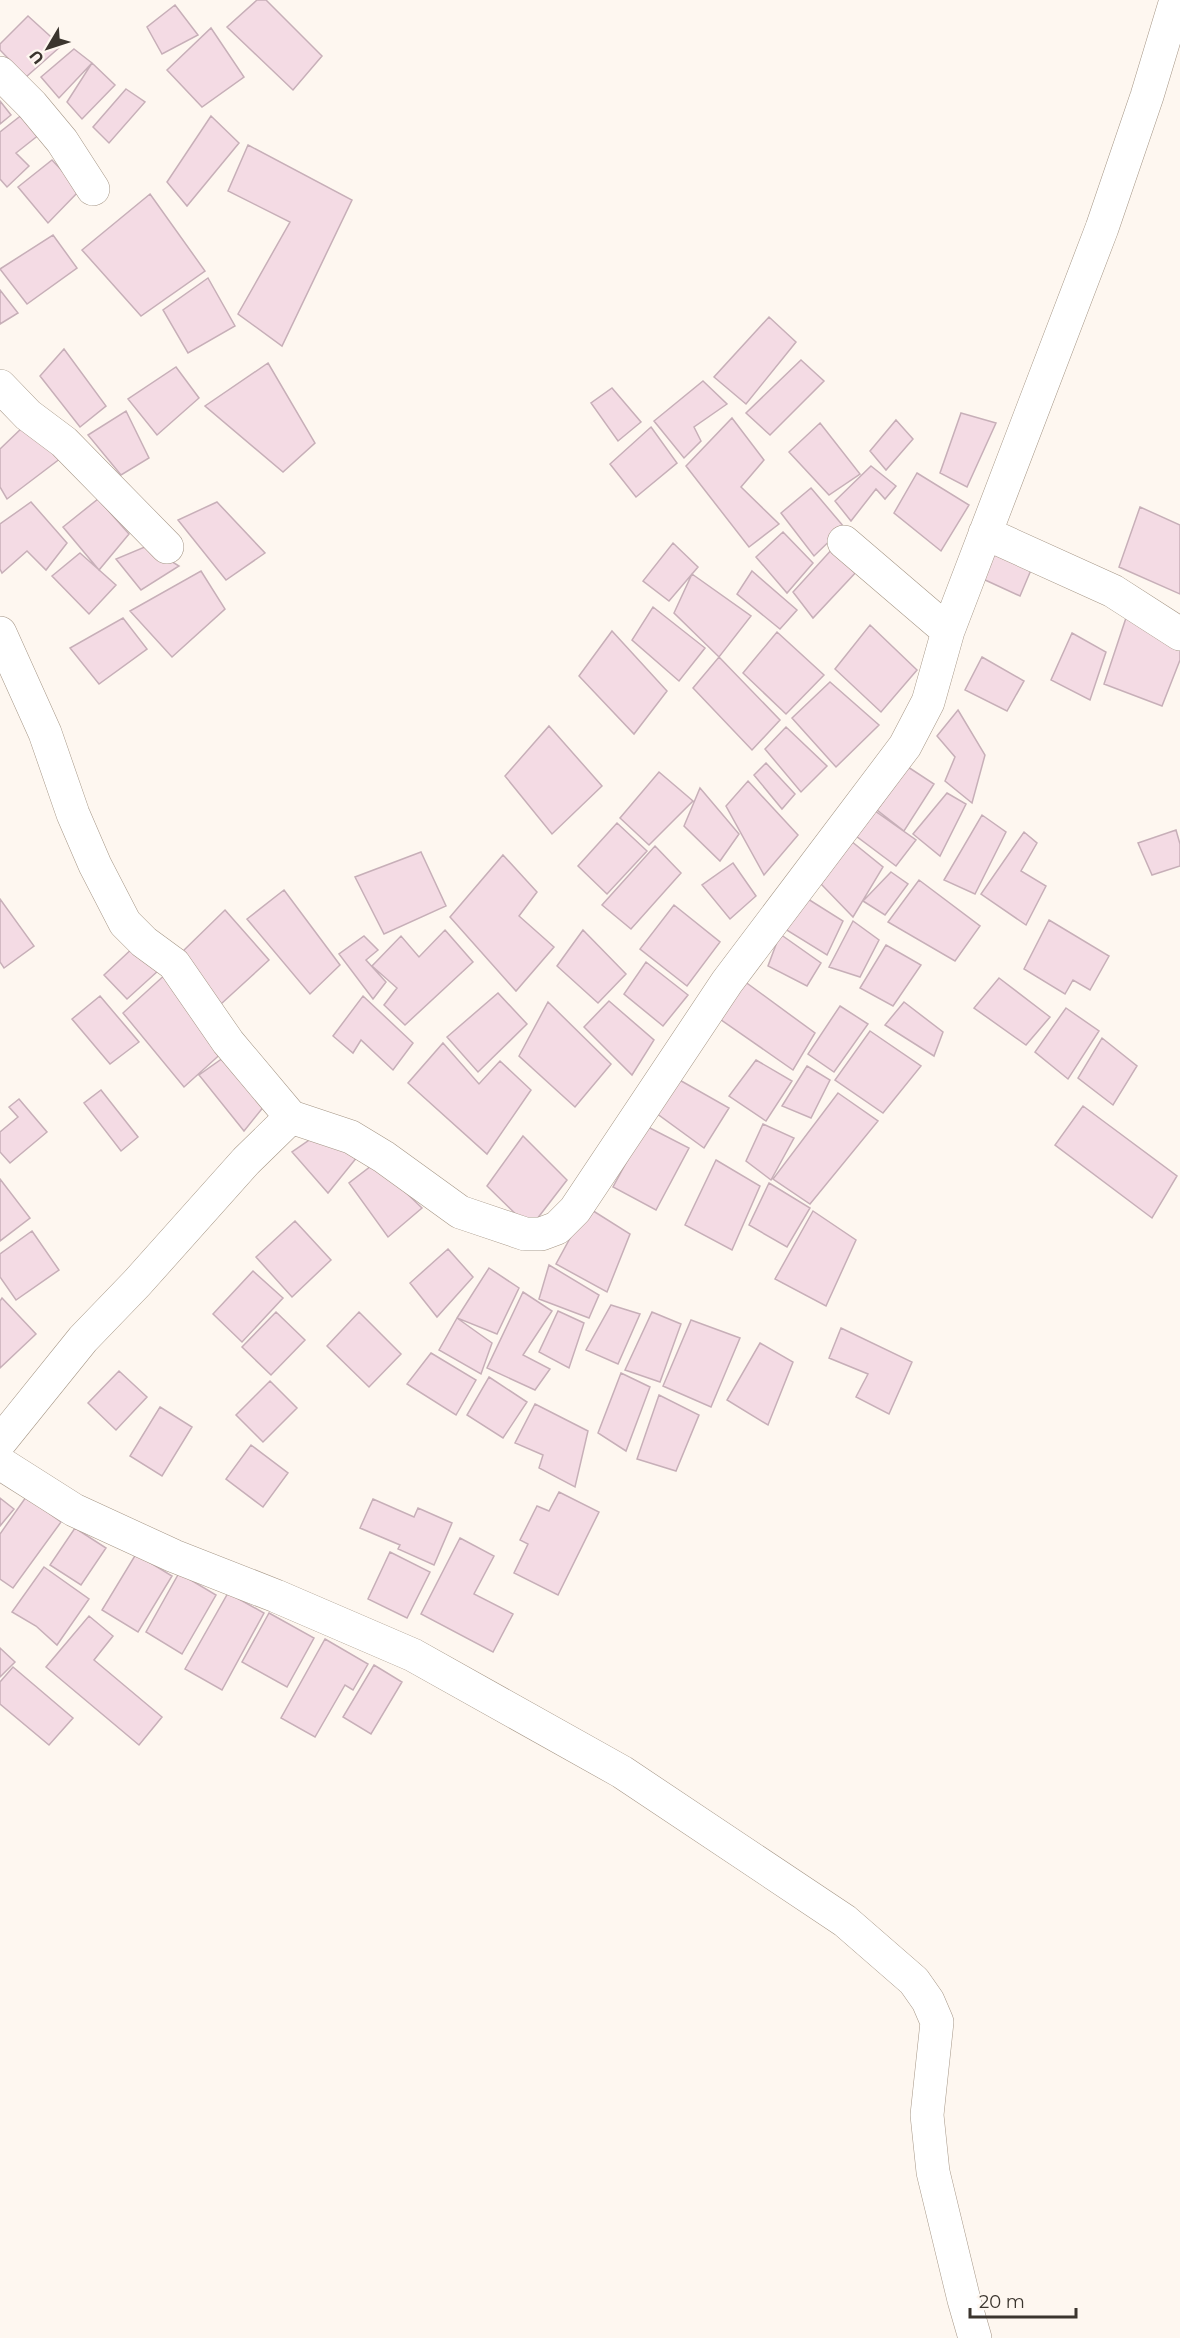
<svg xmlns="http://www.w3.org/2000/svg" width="1180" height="2338" font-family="Montserrat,sans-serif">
<rect width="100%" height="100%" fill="#fef7f0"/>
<!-- building -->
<path fill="#f4dbe4" stroke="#c7afb8" stroke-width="1.5" d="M 257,0 L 266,0 L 322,56 L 293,90 L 227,27 Z
M 175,5 L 198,35 L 162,54 L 147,27 Z
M 28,16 L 61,46 L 26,77 L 0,50 L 0,44 Z
M 211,28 L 244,77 L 202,107 L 167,70 Z
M 74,49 L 92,63 L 59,98 L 41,77 Z
M 92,63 L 115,85 L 82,119 L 67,102 Z
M 126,89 L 145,102 L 109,143 L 93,127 Z
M 0,101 L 11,115 L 0,124 Z
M 23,114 L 40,134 L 16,153 L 29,166 L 7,187 L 0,179 L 0,132 Z
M 211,116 L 239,143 L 187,206 L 167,182 Z
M 248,145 L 352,200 L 282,346 L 238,314 L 290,222 L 228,191 Z
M 52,160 L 80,190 L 48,223 L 18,187 Z
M 150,194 L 205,271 L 141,316 L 82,250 Z
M 53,235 L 77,268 L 27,304 L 0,269 Z
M 208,278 L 235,326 L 188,353 L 163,310 Z
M 0,290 L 18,313 L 0,324 Z
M 769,317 L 796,342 L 746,404 L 714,377 Z
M 64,349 L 106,406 L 80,427 L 40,376 Z
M 801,360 L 824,381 L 770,435 L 746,413 Z
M 268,363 L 315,443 L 283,472 L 205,406 Z
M 176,367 L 199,398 L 157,435 L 128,399 Z
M 703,381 L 727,404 L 694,427 L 701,441 L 684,458 L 654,421 Z
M 612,388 L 641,422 L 618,441 L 591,403 Z
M 126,411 L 149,458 L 121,475 L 88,435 Z
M 961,413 L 996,423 L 967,487 L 940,473 Z
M 732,418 L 764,460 L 741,487 L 779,524 L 749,547 L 686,466 Z
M 896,420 L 913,439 L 886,470 L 870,451 Z
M 820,423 L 860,474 L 829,495 L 789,452 Z
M 25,425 L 61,458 L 7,499 L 0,487 L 0,449 Z
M 651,427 L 677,463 L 636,497 L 610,464 Z
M 871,466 L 896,486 L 885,499 L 876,489 L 851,521 L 835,501 Z
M 917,473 L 969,505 L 941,551 L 894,513 Z
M 811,488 L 844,527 L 814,556 L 781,513 Z
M 98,499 L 129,534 L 99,570 L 63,527 Z
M 31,502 L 67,543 L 46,570 L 27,551 L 2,573 L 0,569 L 0,524 Z
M 217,502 L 265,553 L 226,580 L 178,520 Z
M 1140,507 L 1180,525 L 1180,594 L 1119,567 Z
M 783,532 L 813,563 L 787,593 L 756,557 Z
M 673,543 L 698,567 L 669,601 L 643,581 Z
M 994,545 L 1034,563 L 1020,596 L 983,579 Z
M 147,546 L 179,566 L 141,590 L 116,559 Z
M 834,547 L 858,570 L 813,618 L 793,592 Z
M 80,553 L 116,585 L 89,614 L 52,576 Z
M 201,571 L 225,609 L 172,657 L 130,611 Z
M 752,571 L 797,610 L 780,629 L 737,594 Z
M 692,574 L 751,616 L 719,657 L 674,613 Z
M 653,607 L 705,648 L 679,681 L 632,640 Z
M 1127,615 L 1180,647 L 1180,660 L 1162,706 L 1104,684 Z
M 123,618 L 147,649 L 99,684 L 70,648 Z
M 870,625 L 917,670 L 881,712 L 835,669 Z
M 612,631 L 667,691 L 634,734 L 579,676 Z
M 777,632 L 824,675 L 786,714 L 743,673 Z
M 1072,633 L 1106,652 L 1090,700 L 1051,680 Z
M 719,657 L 780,720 L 752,750 L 693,688 Z
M 982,657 L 1024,681 L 1007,711 L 965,690 Z
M 830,682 L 879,725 L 836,767 L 792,718 Z
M 958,710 L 985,755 L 972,803 L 945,781 L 955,757 L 937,736 Z
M 549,726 L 602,786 L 552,834 L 505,776 Z
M 786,727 L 827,766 L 801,792 L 765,749 Z
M 766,763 L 795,794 L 782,809 L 754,775 Z
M 908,767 L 934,784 L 904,831 L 877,810 Z
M 659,772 L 693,801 L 649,845 L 620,818 Z
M 748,781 L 798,835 L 764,875 L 726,806 Z
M 700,788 L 739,834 L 720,861 L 684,826 Z
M 947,793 L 966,804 L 940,856 L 913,834 Z
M 868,806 L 916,840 L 896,866 L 852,833 Z
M 982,815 L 1006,832 L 975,894 L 944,880 Z
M 617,823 L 647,851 L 607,894 L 578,866 Z
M 1176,830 L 1180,844 L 1180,866 L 1152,875 L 1138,843 Z
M 1024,832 L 1037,843 L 1021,871 L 1046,886 L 1026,925 L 981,894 Z
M 851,841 L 883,867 L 853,917 L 821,884 Z
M 655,846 L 681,873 L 631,929 L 602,905 Z
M 421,852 L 446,906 L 384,934 L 355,877 Z
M 503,855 L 537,892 L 519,916 L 554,947 L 516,991 L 450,917 Z
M 733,863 L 756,896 L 730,919 L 702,885 Z
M 891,872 L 908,884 L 885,915 L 863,901 Z
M 919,880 L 980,926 L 955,961 L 888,922 Z
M 284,890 L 340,965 L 310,994 L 247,919 Z
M 800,894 L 843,921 L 827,955 L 785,929 Z
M 0,899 L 34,946 L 4,968 L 0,962 Z
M 674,905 L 720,942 L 687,986 L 640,949 Z
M 225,910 L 269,960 L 221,1004 L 181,953 Z
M 1049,920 L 1109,956 L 1090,990 L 1073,980 L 1065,994 L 1024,969 Z
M 853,921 L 879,940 L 860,977 L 829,967 Z
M 445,930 L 473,962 L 405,1025 L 384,1005 L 397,988 L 372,966 L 401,936 L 419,957 Z
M 583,930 L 626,974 L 598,1003 L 557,966 Z
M 780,934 L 821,963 L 807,986 L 768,966 Z
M 364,936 L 378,950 L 366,960 L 386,982 L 373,999 L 339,954 Z
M 136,945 L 159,970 L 127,999 L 104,975 Z
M 886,945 L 921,965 L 893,1006 L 860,988 Z
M 646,962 L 688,995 L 663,1026 L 624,994 Z
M 168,972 L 225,1050 L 184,1087 L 123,1013 Z
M 999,978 L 1050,1017 L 1026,1045 L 974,1008 Z
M 744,981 L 815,1033 L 793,1070 L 717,1017 Z
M 498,993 L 527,1024 L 478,1072 L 447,1037 Z
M 100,996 L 139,1042 L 110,1064 L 72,1019 Z
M 363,996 L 413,1043 L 393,1070 L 361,1040 L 353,1053 L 333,1036 Z
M 609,1001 L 654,1040 L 632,1075 L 584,1027 Z
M 548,1002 L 611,1064 L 575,1107 L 519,1056 Z
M 904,1002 L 943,1032 L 934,1056 L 885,1025 Z
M 840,1006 L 868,1024 L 834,1072 L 808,1054 Z
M 1066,1008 L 1099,1031 L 1068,1079 L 1035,1052 Z
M 870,1031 L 921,1066 L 883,1113 L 835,1080 Z
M 1102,1038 L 1137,1066 L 1113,1105 L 1078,1078 Z
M 443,1043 L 479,1084 L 500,1061 L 531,1090 L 487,1154 L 408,1083 Z
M 223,1058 L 265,1105 L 244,1131 L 199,1075 Z
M 756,1060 L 792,1081 L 766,1121 L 729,1096 Z
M 807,1066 L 830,1080 L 811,1118 L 782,1106 Z
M 676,1078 L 729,1108 L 704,1148 L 652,1110 Z
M 101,1090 L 138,1137 L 121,1151 L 84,1103 Z
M 838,1093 L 878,1121 L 810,1204 L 773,1179 Z
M 19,1099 L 47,1132 L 10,1163 L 0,1152 L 0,1132 L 18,1117 L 9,1107 Z
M 1083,1106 L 1177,1176 L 1152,1218 L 1055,1145 Z
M 763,1124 L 794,1138 L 771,1180 L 746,1161 Z
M 646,1126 L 689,1148 L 656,1210 L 613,1187 Z
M 321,1132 L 358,1156 L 328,1193 L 292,1152 Z
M 523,1136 L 567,1180 L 530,1228 L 487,1186 Z
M 716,1160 L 760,1186 L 732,1250 L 685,1225 Z
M 375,1163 L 422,1208 L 388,1237 L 349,1183 Z
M 0,1179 L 30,1218 L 0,1241 Z
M 769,1183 L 810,1208 L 787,1247 L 749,1225 Z
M 587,1207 L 630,1234 L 607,1292 L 556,1264 Z
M 813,1211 L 856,1240 L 826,1306 L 775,1279 Z
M 295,1221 L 331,1260 L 292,1297 L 256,1257 Z
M 32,1231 L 59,1270 L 16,1300 L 0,1277 L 0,1254 Z
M 448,1249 L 473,1277 L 437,1317 L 410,1283 Z
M 549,1265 L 599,1295 L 589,1318 L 539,1299 Z
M 489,1268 L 519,1288 L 497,1334 L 457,1318 Z
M 253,1271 L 283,1298 L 242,1342 L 213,1314 Z
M 523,1292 L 552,1311 L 523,1355 L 550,1369 L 535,1390 L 487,1368 Z
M 2,1298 L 36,1334 L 0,1368 L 0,1301 Z
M 611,1305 L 640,1314 L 618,1364 L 586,1350 Z
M 558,1311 L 584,1323 L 569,1368 L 539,1352 Z
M 276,1312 L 305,1340 L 271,1375 L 242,1347 Z
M 359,1312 L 401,1354 L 369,1387 L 327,1346 Z
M 652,1312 L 681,1324 L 660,1382 L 625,1370 Z
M 457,1318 L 492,1343 L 481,1374 L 439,1350 Z
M 691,1320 L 740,1338 L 711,1407 L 663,1386 Z
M 841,1328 L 912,1362 L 889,1414 L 856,1397 L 868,1374 L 829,1358 Z
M 760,1343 L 793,1362 L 768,1425 L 727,1400 Z
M 431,1353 L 476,1380 L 456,1415 L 407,1384 Z
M 119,1371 L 147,1397 L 116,1430 L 88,1403 Z
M 621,1373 L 650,1387 L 626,1451 L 598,1433 Z
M 489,1377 L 527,1402 L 503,1438 L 467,1415 Z
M 270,1381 L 297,1408 L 263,1442 L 236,1415 Z
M 659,1395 L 699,1415 L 676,1471 L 637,1459 Z
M 535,1404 L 588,1431 L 575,1487 L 539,1468 L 543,1455 L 515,1443 Z
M 160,1407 L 192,1427 L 162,1476 L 130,1456 Z
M 251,1445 L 288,1473 L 263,1507 L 226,1479 Z
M 559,1492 L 599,1512 L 558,1595 L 514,1573 L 528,1544 L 520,1540 L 537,1506 L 549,1511 Z
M 26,1497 L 61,1522 L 13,1588 L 0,1579 L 0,1534 Z
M 0,1498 L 14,1509 L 0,1526 Z
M 373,1499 L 414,1517 L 418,1508 L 452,1523 L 434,1565 L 398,1549 L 400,1545 L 360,1528 Z
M 75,1528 L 106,1548 L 81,1585 L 50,1565 Z
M 460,1538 L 494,1556 L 474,1594 L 513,1614 L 493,1652 L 421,1614 Z
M 390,1552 L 430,1572 L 407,1618 L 368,1599 Z
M 136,1554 L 172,1576 L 138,1632 L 102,1610 Z
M 44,1567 L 89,1599 L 57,1645 L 36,1626 L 12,1612 Z
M 179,1573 L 216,1595 L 182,1654 L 146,1632 Z
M 228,1593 L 264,1613 L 222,1690 L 185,1669 Z
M 269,1613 L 314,1638 L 287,1687 L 242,1662 Z
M 89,1616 L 113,1636 L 94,1660 L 162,1717 L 139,1745 L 46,1667 Z
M 325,1639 L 368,1664 L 353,1690 L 345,1685 L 315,1737 L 281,1718 Z
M 0,1648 L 15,1662 L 0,1677 Z
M 374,1665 L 402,1682 L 371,1734 L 343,1717 Z
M 13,1667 L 73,1718 L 49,1745 L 0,1704 L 0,1682 Z"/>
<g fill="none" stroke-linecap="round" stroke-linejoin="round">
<defs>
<path id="minor" d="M 0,73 L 32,105 L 62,141 L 93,189
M 0,386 L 28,415 L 64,442 L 167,547
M 985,533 L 1113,591 L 1180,634
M 844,542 L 948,631
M 0,633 L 45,733 L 73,814 L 95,865 L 125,923 L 144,942 L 174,964 L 228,1042 L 291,1117
M 0,1442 L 83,1339 L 137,1283 L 246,1161 L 291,1117 L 351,1137 L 384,1157 L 460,1212 L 525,1234 L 541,1234 L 557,1228 L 575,1210 L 727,982 L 905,746 L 928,702 L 948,631 L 1102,228 L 1147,96 L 1176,0
M 0,1463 L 74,1510 L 174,1556 L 276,1596 L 413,1655 L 622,1772 L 845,1921 L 914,1981 L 928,2001 L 937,2022 L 927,2115 L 933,2172 L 964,2300 L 975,2338"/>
</defs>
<!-- minor casing -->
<use href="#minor" stroke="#a59686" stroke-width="34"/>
<!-- minor -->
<use href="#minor" stroke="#fff" stroke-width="33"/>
</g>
<!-- north arrow -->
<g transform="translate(48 48) rotate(231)" stroke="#fef7f0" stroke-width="4.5" paint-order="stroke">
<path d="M0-4.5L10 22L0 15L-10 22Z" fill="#3b352e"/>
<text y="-9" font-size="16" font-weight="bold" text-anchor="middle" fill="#3b352e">U</text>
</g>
<!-- scale -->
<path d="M970 2308v9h106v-9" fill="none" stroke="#3b352e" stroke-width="3"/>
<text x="979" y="2308" font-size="18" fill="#3b352e" stroke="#fef7f0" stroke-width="4.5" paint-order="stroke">20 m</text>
</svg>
